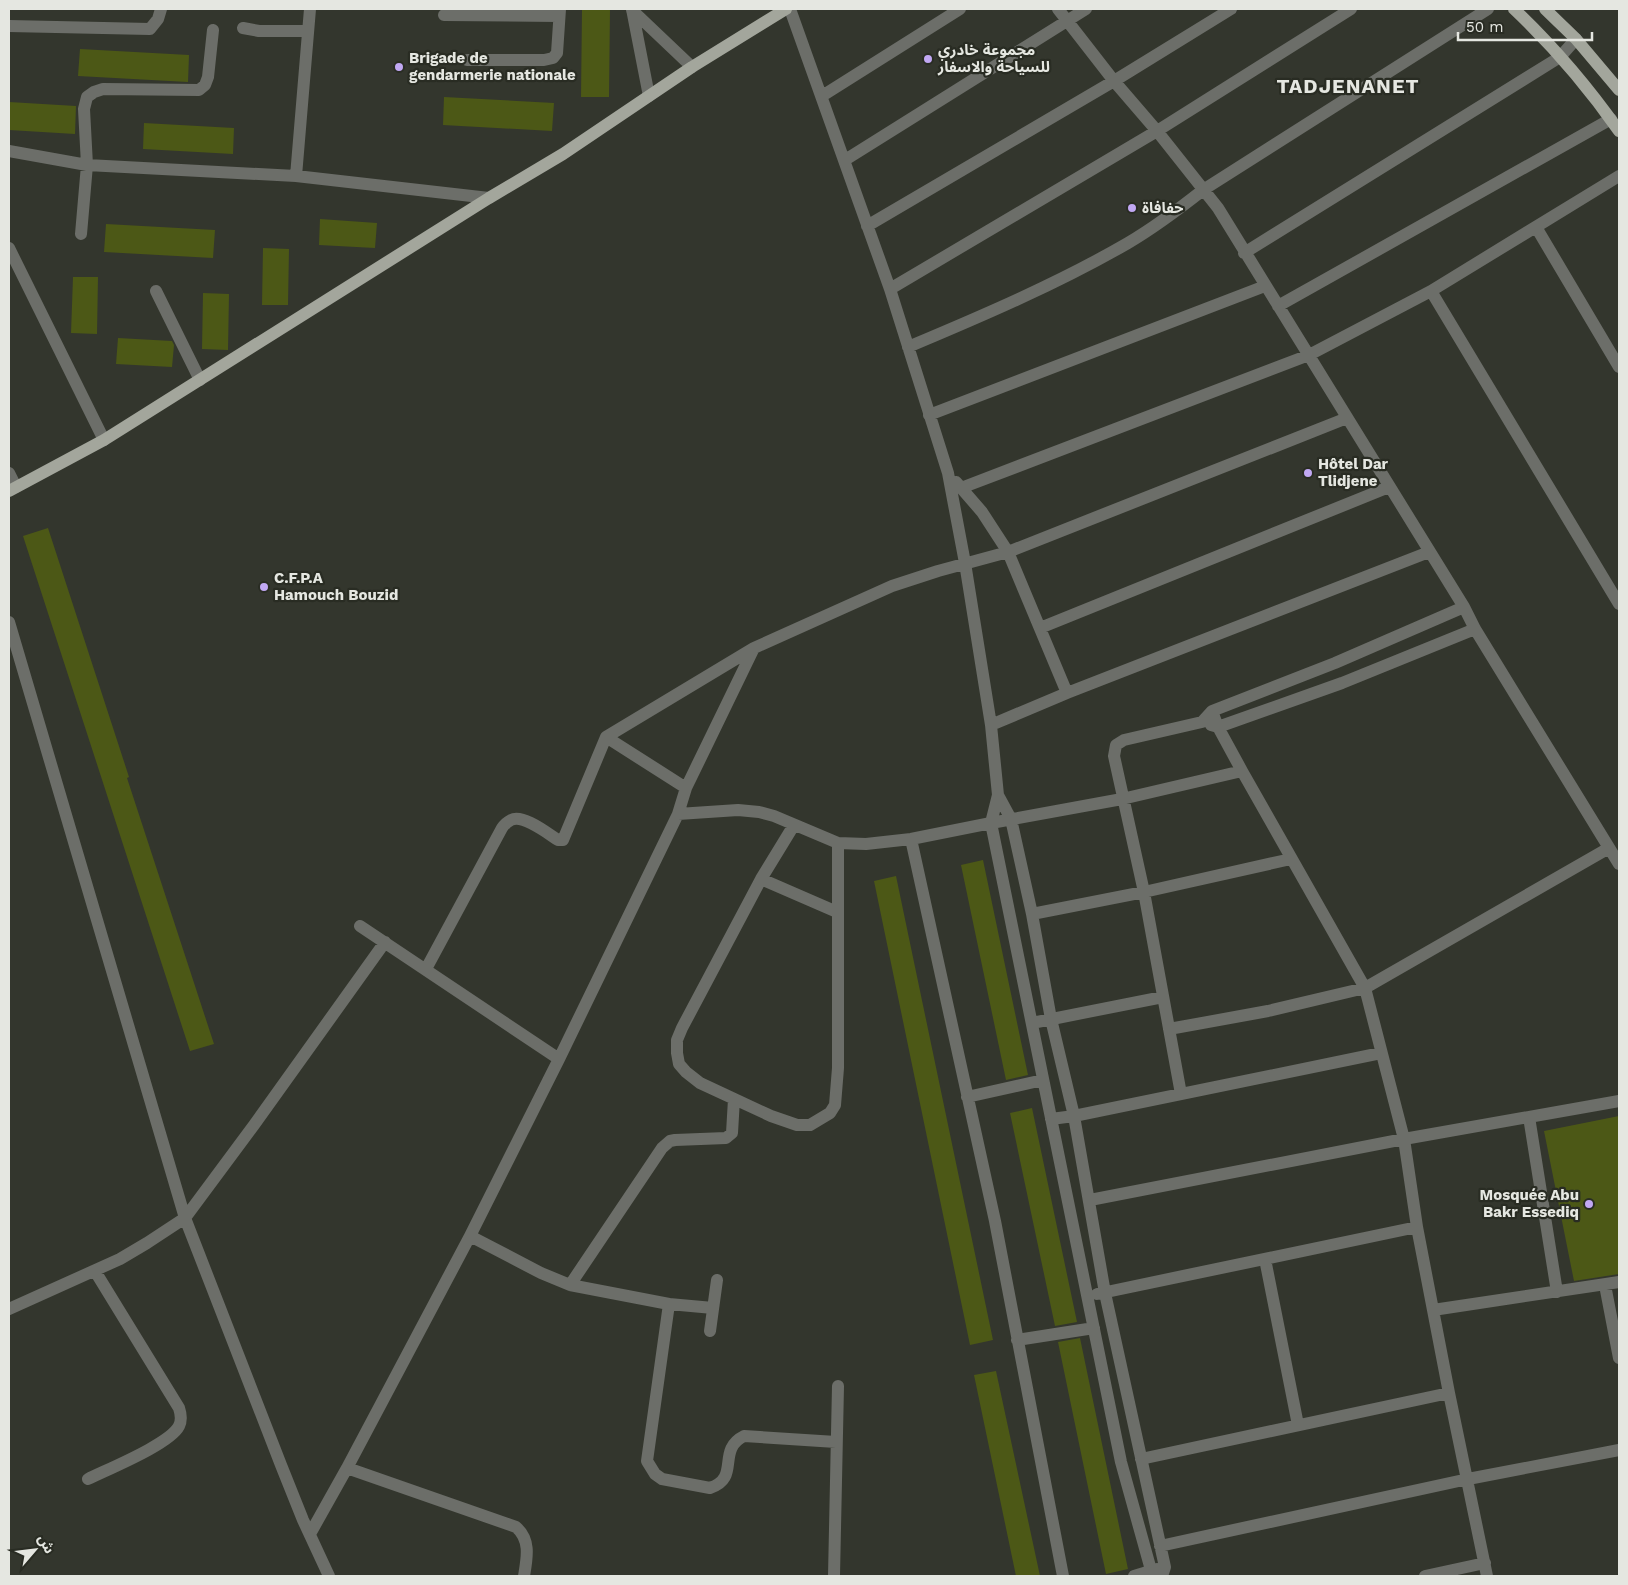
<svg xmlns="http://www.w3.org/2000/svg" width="1628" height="1585" font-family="'Work Sans','Noto Sans Arabic',sans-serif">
<rect width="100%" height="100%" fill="#33362d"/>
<!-- building -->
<path fill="#4c5816" d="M 582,9 L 610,9 L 609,97 L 581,97 Z
M 80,49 L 189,55 L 188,82 L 78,76 Z
M 444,97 L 554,103 L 552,131 L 443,125 Z
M 9,102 L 76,106 L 75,134 L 9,130 Z
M 144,123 L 234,128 L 233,154 L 143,149 Z
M 320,219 L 377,223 L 375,248 L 319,245 Z
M 106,224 L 215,230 L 213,258 L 104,252 Z
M 263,248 L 289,249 L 288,305 L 262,305 Z
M 73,277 L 98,277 L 97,334 L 71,333 Z
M 203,293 L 229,294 L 228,350 L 202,349 Z
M 118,338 L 172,341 L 174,345 L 172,367 L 116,364 Z
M 48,528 L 129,777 L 127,778 L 214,1044 L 190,1051 L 23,536 Z
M 983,860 L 1028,1075 L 1006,1080 L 961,865 Z
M 896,876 L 993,1340 L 970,1345 L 874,881 Z
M 1032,1108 L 1077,1322 L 1055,1326 L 1010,1113 Z
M 1619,1116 L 1619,1274 L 1574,1281 L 1544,1131 Z
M 1080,1338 L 1128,1569 L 1106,1574 L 1058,1342 Z
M 996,1371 L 1040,1576 L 1016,1576 L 974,1375 Z"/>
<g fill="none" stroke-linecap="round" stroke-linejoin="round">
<!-- minor -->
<path stroke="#6c6e69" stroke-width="12" d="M 632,9 L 649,96
M 790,9 L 890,289 L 948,473 L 965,563 L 991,725 L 998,795 L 991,823 L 1121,1462 L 1151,1570 L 1155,1576
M 1058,9 L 1114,81 L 1157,131 L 1218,208 L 1464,607 L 1475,629 L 1619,864
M 632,10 L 692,67
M 444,15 L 559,16
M 9,26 L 150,29 L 158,19 L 161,9
M 243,28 L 259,31 L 307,31
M 467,60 L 544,60 L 553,58 L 557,53 L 560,9
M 822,96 L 960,9
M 9,151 L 87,165 L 296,176 L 489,198
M 845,160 L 1086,9
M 296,176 L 310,9
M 867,226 L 1114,81 L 1231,9
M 1536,227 L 1619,367
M 81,234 L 87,165 L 84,109 L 87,97 L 94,92 L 103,89 L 199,90 L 205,85 L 208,77 L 213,30
M 9,248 L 104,440
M 1244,253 L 1560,57 L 1576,39
M 890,289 L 1157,131 L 1351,9
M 156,291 L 200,380
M 1431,291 L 1619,604
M 1278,306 L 1611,119
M 908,347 C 982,316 1059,283 1128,243 C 1155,227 1179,209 1203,190 L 1488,9
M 929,415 L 1265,286
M 9,473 L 16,487
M 956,482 L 982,512 L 1008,552 L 1067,693
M 961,488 L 1309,355 L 1431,291 L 1619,176
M 9,622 L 185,1218 L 281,1465 L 303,1520 L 329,1576
M 1040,628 L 1389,487
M 1212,711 L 1218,727 L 1242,771 L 1365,988 L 1404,1139 L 1417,1227 L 1449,1393 L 1487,1576
M 991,725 L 1067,693 L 1429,552
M 1211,725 L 1218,727 L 1342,683 L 1475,629
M 606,737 L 686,788
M 998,795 L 1011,819 L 1032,914 L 1051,1019 L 1074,1116 L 1105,1293 L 1165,1567 L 1162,1576
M 678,814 L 738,810 L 759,812 L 774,816 L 838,843 L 866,844 L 911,839 L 991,823 L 1122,799 L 1242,771
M 794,825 L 761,879 L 682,1028 L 677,1040 L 677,1053 L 679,1064 L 686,1072 L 700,1083 L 771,1116 L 797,1125 L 810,1125 L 830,1113 L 835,1105 L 838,1068 L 838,843
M 911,839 L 995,1221 L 1063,1576
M 761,879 L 837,912
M 1032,914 L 1144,892 L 1291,859
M 360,926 L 559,1059
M 426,969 L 502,828 C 504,825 507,822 511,820 C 523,814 547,833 558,840 L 563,840 L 606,737 L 754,648
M 1032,1023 L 1163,997
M 1169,1029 L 1268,1011 L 1365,988 L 1609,848
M 1181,1094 L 1144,892 L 1114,756 L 1116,745 L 1124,740 L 1202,722 L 1212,711 L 1335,663 L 1464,607
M 967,1097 L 1043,1080
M 1529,1117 L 1557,1292
M 1051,1119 L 1074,1116 L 1381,1053
M 1090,1200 L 1404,1139 L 1619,1101
M 470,1236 L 541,1273 L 570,1285 L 669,1304 L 647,1461 L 655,1474 L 662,1479 L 710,1488 C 741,1478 716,1450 744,1436 L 836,1442
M 1265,1259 L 1298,1425
M 570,1285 L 662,1148 L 670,1141 L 675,1140 L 726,1138 L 732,1133 L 734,1099
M 1605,1285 L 1619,1358
M 1097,1294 L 1417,1227
M 669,1304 L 713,1308
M 9,1309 L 120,1259 L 147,1243 L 185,1218 L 254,1125 L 385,942
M 1433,1310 L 1619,1282
M 710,1331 L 717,1280
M 1017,1340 L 1094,1328
M 1141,1459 L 1449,1393
M 88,1479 C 108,1469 170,1444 179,1426 C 182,1420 181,1414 179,1408 L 95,1271
M 310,1534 L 347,1468
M 1160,1546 L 1468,1479 L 1619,1450
M 524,1576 C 527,1558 531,1540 516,1527 L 347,1468 L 470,1236 L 559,1059 L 678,814 L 686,788 L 754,648 L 892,586 L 938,571 L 1008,552 L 1347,418
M 834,1576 L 838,1386
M 1134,1576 L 1157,1569
M 1425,1576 L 1485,1563"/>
<!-- major -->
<path stroke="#a3a69c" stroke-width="12" d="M 1514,9 C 1553,46 1588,87 1619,131
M 1545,9 L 1576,39 L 1619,90
M 9,491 L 104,440 L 489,198 L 563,154 L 692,67 L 786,9"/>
</g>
<!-- markers -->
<g fill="#c1a8f3" stroke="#292c23" stroke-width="2">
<circle cx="928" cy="59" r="5"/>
<circle cx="399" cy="67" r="5"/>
<circle cx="1132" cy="208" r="5"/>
<circle cx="1308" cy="473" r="5"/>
<circle cx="264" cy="587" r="5"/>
<circle cx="1589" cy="1204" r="5"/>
</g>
<g text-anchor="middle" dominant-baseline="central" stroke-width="4.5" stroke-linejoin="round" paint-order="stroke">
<!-- poi labels -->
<g font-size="15" font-weight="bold" fill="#e5e7e1" stroke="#292c23" text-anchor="start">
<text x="938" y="50">مجموعة خادري<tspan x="938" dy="17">للسياحة والاسفار</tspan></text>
<text x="409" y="58">Brigade de<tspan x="409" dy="17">gendarmerie nationale</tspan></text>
<text x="1142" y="208">حفافاة</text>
<text x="1318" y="464">Hôtel Dar<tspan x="1318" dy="17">Tlidjene</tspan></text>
<text x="274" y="578">C.F.P.A<tspan x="274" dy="17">Hamouch Bouzid</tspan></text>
<text x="1579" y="1195" text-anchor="end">Mosquée Abu<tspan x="1579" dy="17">Bakr Essediq</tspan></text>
</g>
<!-- district labels -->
<g font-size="20" font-weight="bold" letter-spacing="1" fill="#e5e7e1" stroke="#292c23">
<text x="1348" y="86">TADJENANET</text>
</g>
</g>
<!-- border -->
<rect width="1628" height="1585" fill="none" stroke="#e5e7e1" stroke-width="20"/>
<!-- north arrow -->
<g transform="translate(35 1550) rotate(62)" stroke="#292c23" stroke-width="4" paint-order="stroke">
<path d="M0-4L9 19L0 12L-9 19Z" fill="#e5e7e1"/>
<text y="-8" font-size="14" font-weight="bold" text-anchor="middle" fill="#e5e7e1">ش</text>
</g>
<!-- scale -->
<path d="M1458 32v8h134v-8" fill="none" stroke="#e5e7e1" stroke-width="2.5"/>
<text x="1466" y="32" font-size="15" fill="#e5e7e1" stroke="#292c23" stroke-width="4" paint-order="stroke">50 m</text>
</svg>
